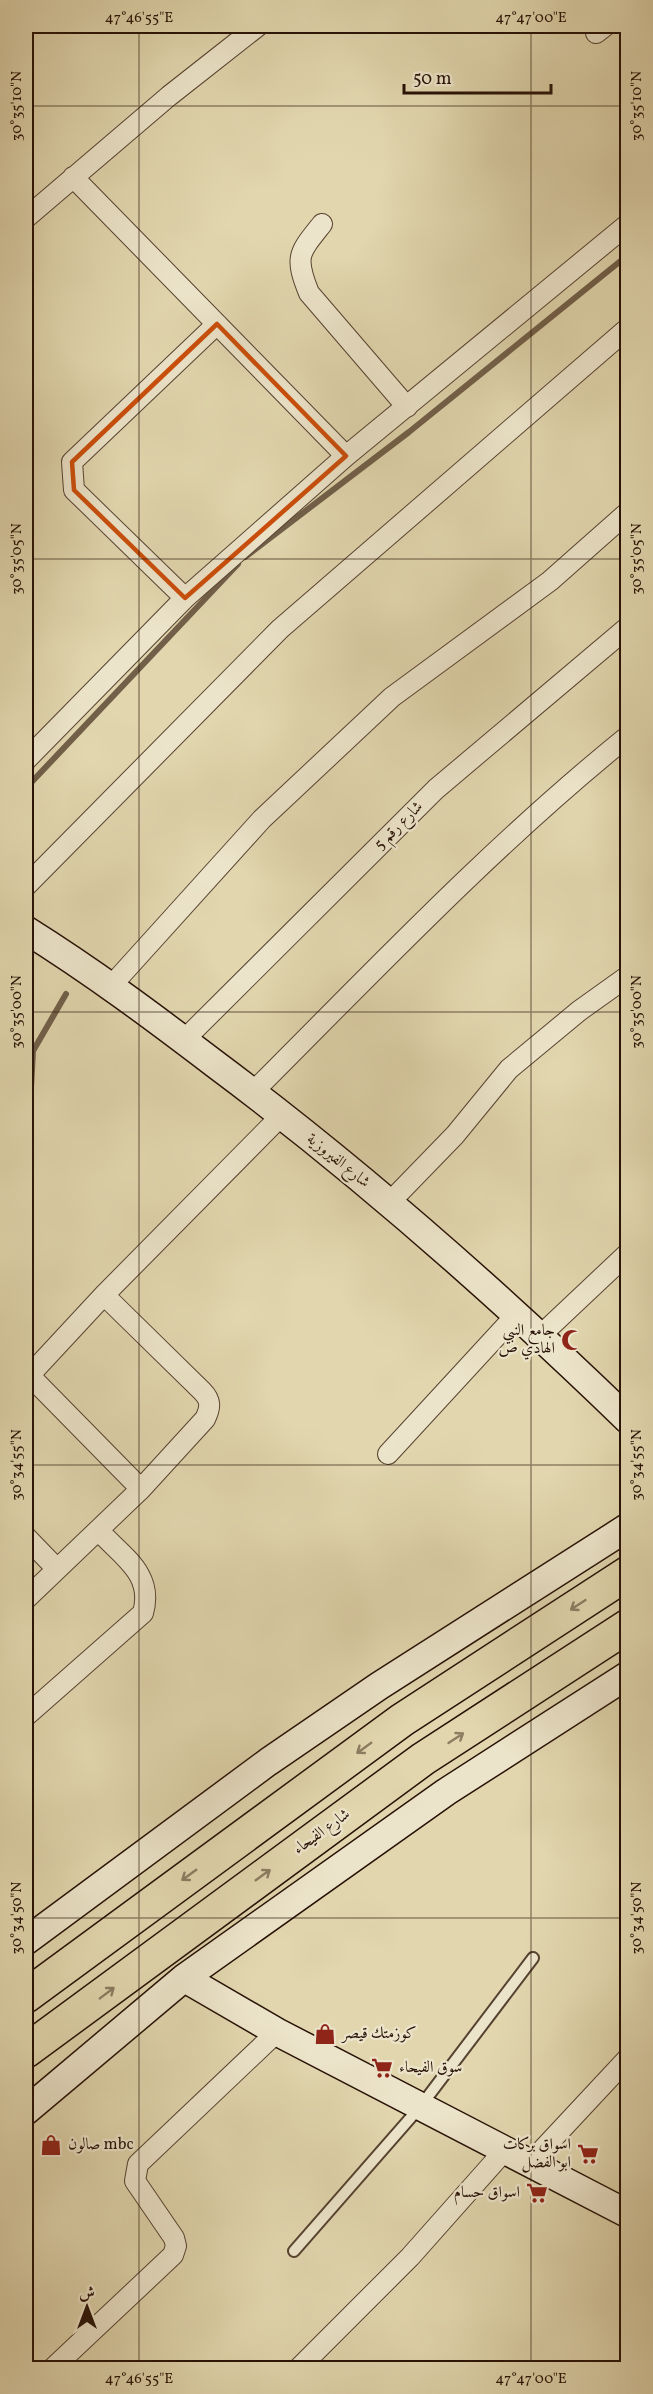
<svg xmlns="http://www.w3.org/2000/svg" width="653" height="2394" font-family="Vollkorn,Amiri,serif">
<rect width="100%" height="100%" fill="#e1d6ae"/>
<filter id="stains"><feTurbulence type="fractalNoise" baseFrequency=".00333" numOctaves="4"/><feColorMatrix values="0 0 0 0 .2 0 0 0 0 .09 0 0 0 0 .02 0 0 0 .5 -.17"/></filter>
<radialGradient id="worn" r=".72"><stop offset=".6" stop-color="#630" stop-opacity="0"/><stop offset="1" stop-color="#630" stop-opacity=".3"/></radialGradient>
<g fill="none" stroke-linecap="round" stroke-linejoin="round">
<!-- stream -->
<path stroke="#715f49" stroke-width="6" d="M 245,557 L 409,432 L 628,255
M 26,788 L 238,564
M 26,1111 L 30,1106 L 33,1051 L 66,994"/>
<defs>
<path id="lane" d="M 294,2251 L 420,2107 L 533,1958"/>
<path id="street" d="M 596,33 L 605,26
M 73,177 L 346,456
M 26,218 L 169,96 L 258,26
M 322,224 C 299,253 294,256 309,293 L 407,407
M 185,598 L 74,490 L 72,462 L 217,324
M 26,760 L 185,598 L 346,456 L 628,224
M 26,886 L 280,629 L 628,328
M 112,985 L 262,819 L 392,697 L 550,581 L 628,512
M 184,1040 L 436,789 L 628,627
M 253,1092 C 375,970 493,845 628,736
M 389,1203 L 455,1135 L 509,1069 L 579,1011 L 628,976
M 541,1335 L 628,1253
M 29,1375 L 141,1489
M 26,1379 L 104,1295 L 282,1115
M 388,1454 L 517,1314
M 26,1537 L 57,1569
M 26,1599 L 141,1489 L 205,1419 C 211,1407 211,1400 202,1391 L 104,1295
M 26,1716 L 143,1613 C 154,1574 123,1557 98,1530
M 530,2163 L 628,2058
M 53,2368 L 173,2255 L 176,2246 L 174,2238 L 135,2181 L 138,2164 L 277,2032
M 299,2368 L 410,2257 L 505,2150"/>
<path id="secondary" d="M 26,930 C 93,972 152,1016 215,1064 C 361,1173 497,1293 628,1420
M 26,1941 L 268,1762 L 379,1686 L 628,1527
M 184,1978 L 277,2032 L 628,2214
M 26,2111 L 184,1978 L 446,1792 L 628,1675"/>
<path id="highway" d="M 26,1996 L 402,1720 L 628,1573
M 26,2051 L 423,1759 L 628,1626"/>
</defs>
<!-- lane casing -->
<use href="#lane" stroke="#564230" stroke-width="14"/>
<!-- street casing -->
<use href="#street" stroke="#564230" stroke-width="22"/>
<!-- secondary casing -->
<use href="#secondary" stroke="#271106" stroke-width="30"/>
<!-- highway casing -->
<use href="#highway" stroke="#271106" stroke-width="36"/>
<!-- lane -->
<use href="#lane" stroke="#ece4ca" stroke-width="10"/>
<!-- street -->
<use href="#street" stroke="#ece4ca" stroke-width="20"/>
<!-- secondary -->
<use href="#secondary" stroke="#ece4ca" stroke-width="27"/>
<!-- highway -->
<use href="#highway" stroke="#e1d6ae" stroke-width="33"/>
</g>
<!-- one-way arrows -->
<defs><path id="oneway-shaft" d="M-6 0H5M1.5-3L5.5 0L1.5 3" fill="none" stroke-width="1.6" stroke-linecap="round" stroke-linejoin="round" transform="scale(1.5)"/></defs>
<g stroke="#8d7d62">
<use href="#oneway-shaft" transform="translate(578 1605) rotate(147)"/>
<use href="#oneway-shaft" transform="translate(456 1738) rotate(-33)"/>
<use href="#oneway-shaft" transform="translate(364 1748) rotate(144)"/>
<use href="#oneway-shaft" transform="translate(189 1875) rotate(144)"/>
<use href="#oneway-shaft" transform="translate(263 1875) rotate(-36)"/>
<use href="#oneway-shaft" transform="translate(107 1993) rotate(-37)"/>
</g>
<!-- marked area -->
<path fill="none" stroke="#cb4e0b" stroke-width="4.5" stroke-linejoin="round" d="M 217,324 L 346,456 L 185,598 L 74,490 L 72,462 Z"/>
<!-- ticks -->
<path fill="none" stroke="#271106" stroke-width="1.5" stroke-opacity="0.45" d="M 139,26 L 139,2368M 531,26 L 531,2368M 26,106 L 628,106M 26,559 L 628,559M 26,1012 L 628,1012M 26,1465 L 628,1465M 26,1918 L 628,1918"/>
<!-- icons -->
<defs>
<symbol id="mosque-bare" viewBox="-9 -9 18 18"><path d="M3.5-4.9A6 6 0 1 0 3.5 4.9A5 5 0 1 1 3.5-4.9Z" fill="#8f2418" stroke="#ece4ca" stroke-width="2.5" paint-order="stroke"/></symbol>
<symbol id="shop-bare" viewBox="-9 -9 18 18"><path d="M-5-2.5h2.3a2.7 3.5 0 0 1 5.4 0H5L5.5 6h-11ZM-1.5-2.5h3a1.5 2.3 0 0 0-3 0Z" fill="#8f2418" stroke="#ece4ca" stroke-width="2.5" paint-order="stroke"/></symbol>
<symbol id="supermarket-bare" viewBox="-9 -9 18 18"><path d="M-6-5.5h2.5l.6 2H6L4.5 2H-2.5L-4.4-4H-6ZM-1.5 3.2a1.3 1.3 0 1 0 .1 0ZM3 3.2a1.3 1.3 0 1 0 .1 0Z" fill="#8f2418" stroke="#ece4ca" stroke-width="2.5" paint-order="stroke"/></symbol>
</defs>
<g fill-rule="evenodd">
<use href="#mosque-bare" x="557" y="1325" width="30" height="30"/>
<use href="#shop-bare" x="310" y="2019" width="30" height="30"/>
<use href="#supermarket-bare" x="367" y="2053" width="30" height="30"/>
<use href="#shop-bare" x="36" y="2130" width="30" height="30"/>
<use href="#supermarket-bare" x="573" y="2139" width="30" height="30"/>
<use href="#supermarket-bare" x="522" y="2178" width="30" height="30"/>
</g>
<g text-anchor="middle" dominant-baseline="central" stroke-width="4.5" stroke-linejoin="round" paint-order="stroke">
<!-- street labels -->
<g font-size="16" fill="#271106" stroke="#ece4ca">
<text transform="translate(399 826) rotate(-45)">شارع رقم 5</text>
<text transform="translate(338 1161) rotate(39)">شارع الفيروزية</text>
<text transform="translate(322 1832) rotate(-36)">شارع الفيحاء</text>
</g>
<!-- poi labels -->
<g font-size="16" fill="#271106" stroke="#ece4ca" text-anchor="end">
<text x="555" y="1331">جامع النبي<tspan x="555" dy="18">الهادي ص</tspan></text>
<text x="342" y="2034" text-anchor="start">كوزمتك قيصر</text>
<text x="399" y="2068" text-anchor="start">سوق الفيحاء</text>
<text x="68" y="2145" text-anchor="start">صالون mbc</text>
<text x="571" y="2145">اسواق بركات<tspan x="571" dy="18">ابو الفضل</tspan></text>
<text x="520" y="2193">اسواق حسام</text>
</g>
</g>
<!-- margin -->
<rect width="653" height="2394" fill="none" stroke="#e1d6ae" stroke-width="66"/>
<!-- north arrow -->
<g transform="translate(87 2307)" stroke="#ece4ca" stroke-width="4.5" paint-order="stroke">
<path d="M0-4.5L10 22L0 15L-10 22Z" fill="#271106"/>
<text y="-9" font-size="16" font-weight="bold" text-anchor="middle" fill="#271106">ش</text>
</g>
<!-- scale -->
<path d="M404 84v9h147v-9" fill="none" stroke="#271106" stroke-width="3"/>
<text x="413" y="84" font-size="18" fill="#271106" stroke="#ece4ca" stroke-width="4.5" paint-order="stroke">50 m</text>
<rect x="33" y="33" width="587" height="2328" fill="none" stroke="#271106" stroke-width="2"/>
<g font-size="15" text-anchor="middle" fill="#271106">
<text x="139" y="22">47°46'55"E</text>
<text x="531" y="22">47°47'00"E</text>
<text transform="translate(16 106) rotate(-90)" y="5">30°35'10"N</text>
<text transform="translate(636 106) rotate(-90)" y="5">30°35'10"N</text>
<text transform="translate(16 559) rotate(-90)" y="5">30°35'05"N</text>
<text transform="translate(636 559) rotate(-90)" y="5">30°35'05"N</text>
<text transform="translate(16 1012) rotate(-90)" y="5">30°35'00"N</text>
<text transform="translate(636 1012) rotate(-90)" y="5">30°35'00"N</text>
<text transform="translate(16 1465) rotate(-90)" y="5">30°34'55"N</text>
<text transform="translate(636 1465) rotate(-90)" y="5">30°34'55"N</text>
<text transform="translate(16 1918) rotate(-90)" y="5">30°34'50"N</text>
<text transform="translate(636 1918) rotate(-90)" y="5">30°34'50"N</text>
<text x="139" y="2383">47°46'55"E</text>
<text x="531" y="2383">47°47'00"E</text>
</g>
<rect width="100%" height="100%" filter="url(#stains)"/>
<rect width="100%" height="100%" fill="url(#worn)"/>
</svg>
